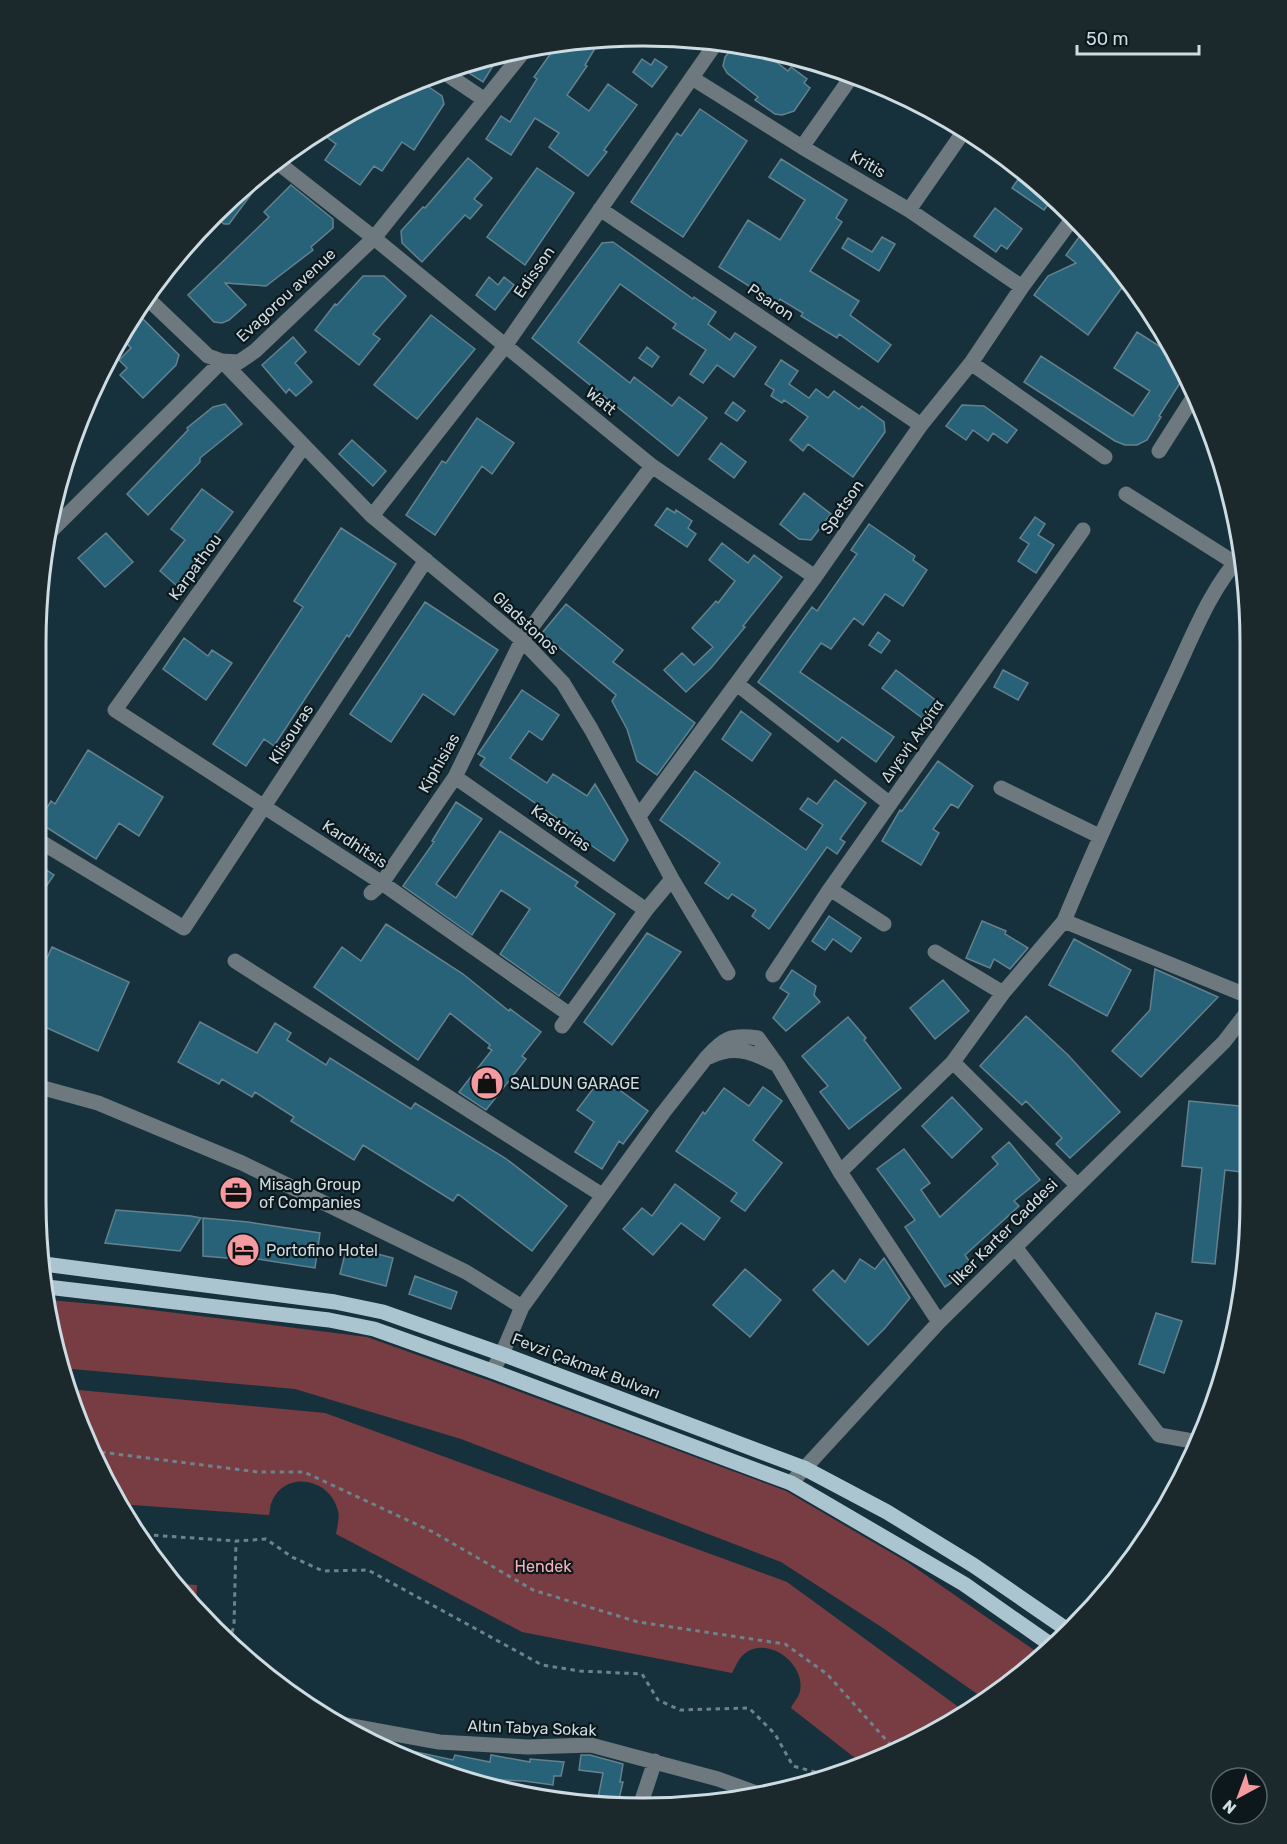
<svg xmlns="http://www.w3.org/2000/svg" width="1287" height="1844" font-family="Rubik,sans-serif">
<rect width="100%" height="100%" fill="#17313c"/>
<!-- green -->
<path fill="#773d42" d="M 49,1300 L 128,1307 L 367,1337 L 496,1383 L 786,1491 L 907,1562 L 1044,1657 L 983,1698 L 883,1628 L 781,1562 L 461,1439 L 295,1389 L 61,1368 L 57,1358 Z
M 68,1389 L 325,1413 L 787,1582 L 964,1711 L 912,1745 L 864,1765 L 791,1708 C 793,1703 799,1697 800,1691 C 806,1663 765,1633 742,1656 C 738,1660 735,1668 732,1673 L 522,1632 L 336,1534 C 337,1527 340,1518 338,1511 C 331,1479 286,1469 272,1501 C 270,1505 270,1511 269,1515 L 119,1504 L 99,1469 Z
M 179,1584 L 197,1585 L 196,1604 Z"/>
<!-- building -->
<path fill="#286278" stroke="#64818d" stroke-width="1.5" d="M 600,40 L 585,65 L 587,66 L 567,95 L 589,111 L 608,84 L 637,105 L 604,150 L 607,152 L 588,176 L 549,147 L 559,133 L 535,118 L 511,155 L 486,139 L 501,116 L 510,122 L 537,79 L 534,77 L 558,43 Z
M 734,46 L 761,50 L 788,71 L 791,67 L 807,79 L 804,83 L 810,88 L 794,111 L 782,115 L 775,114 L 755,100 L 758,97 L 727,73 L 723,66 L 725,57 Z
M 499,56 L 483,82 L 458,66 Z
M 642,59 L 651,65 L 655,59 L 667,67 L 652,87 L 633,72 Z
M 420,81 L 442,96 L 444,104 L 414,150 L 402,142 L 382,171 L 374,166 L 360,185 L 325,160 L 336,144 L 320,132 L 339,118 Z
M 700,109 L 747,141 L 683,237 L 631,202 L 677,133 L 681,136 Z
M 468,158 L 492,178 L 474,199 L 482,205 L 470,219 L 465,215 L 422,262 L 402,243 L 401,231 L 423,207 L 425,208 Z
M 781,159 L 847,200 L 836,218 L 842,222 L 810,271 L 859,301 L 850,315 L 891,345 L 878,362 L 839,334 L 837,338 L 801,316 L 803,313 L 780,299 L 777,304 L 719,267 L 748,220 L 780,240 L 805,200 L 769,177 Z
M 537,168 L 574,193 L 525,265 L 487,237 Z
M 1024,171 L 1053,198 L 1044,210 L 1012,188 Z
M 261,174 L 264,177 L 229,224 L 224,224 L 215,217 L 243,187 Z
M 291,185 L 333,219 L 333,228 L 311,247 L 313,250 L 266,286 L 225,283 L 246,305 L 229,320 L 222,323 L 214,322 L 188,295 L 269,217 L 264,212 Z
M 995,208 L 1022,229 L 1007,249 L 1001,245 L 996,252 L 974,236 Z
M 1085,229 L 1100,243 L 1126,282 L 1088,335 L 1034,295 L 1048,276 L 1076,263 L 1066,255 Z
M 882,237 L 895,244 L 879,271 L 842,248 L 848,238 L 872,252 Z
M 613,242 L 693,299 L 694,297 L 716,312 L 708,324 L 730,340 L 735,333 L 756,347 L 734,377 L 717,365 L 703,383 L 690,374 L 706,350 L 673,328 L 676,324 L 620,284 L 578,342 L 630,383 L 634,377 L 672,406 L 679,397 L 707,418 L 678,456 L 532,338 L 602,243 Z
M 363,276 L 384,276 L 406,296 L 373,334 L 380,339 L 359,365 L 315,330 L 335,304 L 337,305 Z
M 489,277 L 498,285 L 504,277 L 514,285 L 495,310 L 476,295 Z
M 136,312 L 179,355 L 176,365 L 143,398 L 120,375 L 127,368 L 119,360 L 131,348 L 120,336 Z
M 431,315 L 475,349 L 417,419 L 374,385 Z
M 1137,332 L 1170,353 L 1172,350 L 1187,372 L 1159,416 L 1161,417 L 1147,440 L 1137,445 L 1125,445 L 1115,441 L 1024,382 L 1041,356 L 1133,416 L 1150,391 L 1114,368 Z
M 293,337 L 306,352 L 295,363 L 312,382 L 296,396 L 289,389 L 286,393 L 262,365 Z
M 647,347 L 659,357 L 652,367 L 639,358 Z
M 781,360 L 798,371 L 789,384 L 809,398 L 816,389 L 828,398 L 834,391 L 859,409 L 862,406 L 884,422 L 885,432 L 853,477 L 808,444 L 803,451 L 790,440 L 808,417 L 784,400 L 782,403 L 771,396 L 774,390 L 765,384 Z
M 733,402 L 745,411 L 737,421 L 725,413 Z
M 225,404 L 242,424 L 200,458 L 200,462 L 148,515 L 127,494 L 188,430 L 187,428 L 213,407 Z
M 962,405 L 984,406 L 1017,430 L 1007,443 L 993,433 L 988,441 L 973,430 L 966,440 L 946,426 Z
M 477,418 L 514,443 L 492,474 L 482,466 L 435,535 L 406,515 L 442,461 L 446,463 Z
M 352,440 L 386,471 L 373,486 L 339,454 Z
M 721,443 L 746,462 L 734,478 L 709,459 Z
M 202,489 L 233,512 L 177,586 L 160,571 L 185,540 L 171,529 Z
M 804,493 L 831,514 L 811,540 L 799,539 L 780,524 Z
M 667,508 L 675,513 L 676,510 L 692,521 L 688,528 L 696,534 L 687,547 L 655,525 Z
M 1035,517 L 1045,524 L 1038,535 L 1054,545 L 1036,573 L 1018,561 L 1029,544 L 1020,538 Z
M 869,524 L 915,556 L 913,560 L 927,570 L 903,606 L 885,594 L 863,625 L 854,618 L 831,649 L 821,643 L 800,672 L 894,737 L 876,762 L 842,737 L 838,742 L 758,682 L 812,607 L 817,611 L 857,554 L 851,550 Z
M 341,528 L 396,564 L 349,637 L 347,635 L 274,746 L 264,739 L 246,766 L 213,744 L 303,607 L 294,601 Z
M 106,533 L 133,562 L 105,587 L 78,558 Z
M 722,543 L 748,563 L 754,555 L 782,577 L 743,626 L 745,627 L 711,668 L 686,692 L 664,670 L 682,653 L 694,665 L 713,647 L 692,628 L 716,601 L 718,603 L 735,581 L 709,560 Z
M 425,602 L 498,650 L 454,715 L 423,694 L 391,742 L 350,714 Z
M 566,604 L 623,650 L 613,662 L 695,723 L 657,775 L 637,761 L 627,729 L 612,701 L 616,695 L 542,633 Z
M 878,632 L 890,641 L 881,653 L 869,645 Z
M 184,638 L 208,656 L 212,650 L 232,663 L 206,700 L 163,669 Z
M 896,670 L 938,702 L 925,720 L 882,688 Z
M 1003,670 L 1028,683 L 1018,700 L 994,687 Z
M 522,690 L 559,715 L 542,740 L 529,731 L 510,758 L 547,783 L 553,774 L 587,796 L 595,784 L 628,840 L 614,861 L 566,828 L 567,825 L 480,765 L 485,758 L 478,754 Z
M 741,711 L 771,734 L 752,761 L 722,739 Z
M 88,750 L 163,797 L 139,836 L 119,823 L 96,859 L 38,822 L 51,801 L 55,804 Z
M 938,761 L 973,786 L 958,808 L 951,804 L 933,829 L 939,833 L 921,865 L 882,841 L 900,810 L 902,811 Z
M 695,771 L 806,850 L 823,825 L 800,809 L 808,798 L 817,804 L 835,780 L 866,803 L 840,839 L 845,842 L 837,854 L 827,847 L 769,929 L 752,916 L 756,910 L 732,894 L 728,899 L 705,883 L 720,863 L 660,820 Z
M 456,802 L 482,819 L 436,884 L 456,898 L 500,831 L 578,882 L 575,886 L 615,914 L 559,996 L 500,954 L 530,909 L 501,890 L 472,935 L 403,886 L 434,842 L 432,841 Z
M 36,863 L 54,875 L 36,901 Z
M 829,916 L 861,938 L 851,952 L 833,939 L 825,950 L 812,941 Z
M 982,921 L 1006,931 L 1005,934 L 1028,948 L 1010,969 L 994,959 L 990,968 L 966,958 Z
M 386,924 L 463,974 L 509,1011 L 510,1009 L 541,1032 L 522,1056 L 526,1059 L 486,1110 L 459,1092 L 492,1050 L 488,1048 L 490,1045 L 450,1013 L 418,1060 L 314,987 L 342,947 L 361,961 Z
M 647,933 L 681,952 L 612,1045 L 584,1022 Z
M 1074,939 L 1131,970 L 1107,1016 L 1049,985 Z
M 52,947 L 129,982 L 98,1051 L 36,1023 L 36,983 Z
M 1155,969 L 1218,997 L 1141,1077 L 1112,1051 L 1150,1010 Z
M 792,970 L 816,986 L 814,995 L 820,1002 L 786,1031 L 773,1018 L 789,994 L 780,988 Z
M 943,980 L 969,1011 L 935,1039 L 910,1008 Z
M 1026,1016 L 1068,1055 L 1120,1112 L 1070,1158 L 1056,1144 L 1062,1138 L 1026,1101 L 1022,1105 L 980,1066 Z
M 848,1017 L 866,1038 L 864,1040 L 901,1088 L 849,1129 L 820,1092 L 828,1086 L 802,1056 Z
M 200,1022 L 257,1053 L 275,1023 L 291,1033 L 287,1040 L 326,1065 L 330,1058 L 411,1109 L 415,1103 L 505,1158 L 567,1206 L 532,1251 L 458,1194 L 453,1201 L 363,1145 L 354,1160 L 291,1121 L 294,1117 L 255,1092 L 252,1097 L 222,1079 L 219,1084 L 178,1062 Z
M 602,1077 L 648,1111 L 623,1144 L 619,1141 L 602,1169 L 575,1152 L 594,1122 L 577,1110 Z
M 763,1087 L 782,1101 L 753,1140 L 782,1163 L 745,1211 L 731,1201 L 737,1193 L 676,1151 L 703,1112 L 705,1114 L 724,1088 L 749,1106 Z
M 952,1097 L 982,1129 L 952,1158 L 922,1126 Z
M 1189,1101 L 1249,1107 L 1249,1173 L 1225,1170 L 1215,1264 L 1192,1262 L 1202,1168 L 1182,1166 Z
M 1009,1142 L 1040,1180 L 1014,1201 L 1019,1206 L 965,1255 L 974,1268 L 945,1287 L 905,1227 L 915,1220 L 877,1169 L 904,1149 L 930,1183 L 921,1190 L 940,1217 L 998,1164 L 992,1157 Z
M 675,1184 L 720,1218 L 704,1240 L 681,1223 L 653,1255 L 623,1229 L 642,1208 L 652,1216 Z
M 116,1210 L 191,1216 L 201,1218 L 180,1251 L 105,1243 Z
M 203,1218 L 248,1222 L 320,1233 L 315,1268 L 251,1258 L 251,1260 L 203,1256 Z
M 347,1246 L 393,1258 L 386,1286 L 340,1274 Z
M 884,1258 L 910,1298 L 885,1328 L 868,1345 L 813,1290 L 833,1270 L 845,1282 L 860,1259 L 875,1269 Z
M 745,1269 L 781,1300 L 750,1337 L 713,1305 Z
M 415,1276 L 457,1292 L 451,1309 L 409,1294 Z
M 1156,1313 L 1182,1321 L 1164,1373 L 1139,1364 Z
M 416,1752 L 453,1760 L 455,1755 L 490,1762 L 491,1755 L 530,1762 L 530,1759 L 564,1762 L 561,1776 L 554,1776 L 553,1785 L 524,1781 L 481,1779 L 481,1780 L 414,1763 Z
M 581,1755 L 590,1755 L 623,1764 L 620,1782 L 623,1782 L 618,1803 L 597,1803 L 603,1773 L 579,1770 Z"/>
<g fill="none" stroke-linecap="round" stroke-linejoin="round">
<!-- path -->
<path stroke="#6d828b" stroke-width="3" stroke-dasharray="4.5 4.5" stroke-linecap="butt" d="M 92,1451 L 258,1472 L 304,1472 L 433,1532 L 533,1590 L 638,1622 L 785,1644 L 827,1674 L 897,1752
M 136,1534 L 236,1541 L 266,1539 L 292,1557 L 323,1571 L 368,1570 L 542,1665 L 580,1671 L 642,1674 L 658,1700 L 680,1710 L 749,1708 L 775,1734 L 793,1766 L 833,1777
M 229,1641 L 234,1626 L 236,1541"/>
<!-- minor -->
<path stroke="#6d797e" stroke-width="15" d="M 442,71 L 485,100
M 692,78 L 802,147 L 909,210 L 1022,287
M 802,147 L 852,76
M 277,162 L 374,238 L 652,466 L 815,577
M 600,209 L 921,425
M 909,210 L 964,131
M 146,297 L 208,356 L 222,361 L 372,516 L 522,640 L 563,683 L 591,729 L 672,879 L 728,973
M 971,363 L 1105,457
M 304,446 L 115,710 L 382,883 L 570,1015
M 1159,451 L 1196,393
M 1126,494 L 1246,570
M 372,516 L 505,346 L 716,43
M 47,535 L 222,361 L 239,362 L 255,351 L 374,238 L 524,51
M 737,684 L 890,804
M 455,777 L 646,910
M 1001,788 L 1099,836
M 639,816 L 815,577 L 921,425 L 971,363 L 1022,287 L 1073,218
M 36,839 L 184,928 L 426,560
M 830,889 L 884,924
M 371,893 L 382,883 L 455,777 L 522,640 L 652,466
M 1064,921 C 1098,840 1134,761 1171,682 C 1191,640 1211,586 1243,554
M 36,949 L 37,946
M 935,952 L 1003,993
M 235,961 L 602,1195
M 773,975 L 830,889 L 1083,530
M 562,1026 L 646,910 L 672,879
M 709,1057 C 733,1045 751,1051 773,1063
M 953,1062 L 1077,1185
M 36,1086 L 98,1103 L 242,1163 L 466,1272 L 522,1307
M 840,1172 L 953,1062 L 1003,993 L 1064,921 L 1248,996
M 1015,1247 L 1159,1435 L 1198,1442
M 492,1371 L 502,1354 L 522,1307 L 663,1113 L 706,1058 C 724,1038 731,1034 758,1038 L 778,1066 L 840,1172 L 939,1322
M 791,1483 L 939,1322 L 1224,1042 L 1248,1011
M 1068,1631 L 1081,1618
M 335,1723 L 439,1742 L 528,1747 L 591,1745 L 718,1779 L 759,1794
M 641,1803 L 655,1761"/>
<!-- major -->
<path stroke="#abc5d0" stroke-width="15" d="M 44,1264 L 335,1302 L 383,1312 L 502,1354 L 804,1468 L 887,1512 L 973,1565 L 1069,1631
M 47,1287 L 329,1320 L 374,1329 L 492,1371 L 791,1483 L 964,1584 L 1054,1647"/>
</g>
<!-- icons -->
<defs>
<symbol id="shop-disc" viewBox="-11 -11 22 22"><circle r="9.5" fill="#f49aa0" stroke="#0c181c"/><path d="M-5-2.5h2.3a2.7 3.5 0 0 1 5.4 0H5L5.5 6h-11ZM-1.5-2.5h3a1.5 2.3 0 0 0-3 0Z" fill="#111"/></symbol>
<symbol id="office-disc" viewBox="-11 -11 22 22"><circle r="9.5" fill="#f49aa0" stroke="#0c181c"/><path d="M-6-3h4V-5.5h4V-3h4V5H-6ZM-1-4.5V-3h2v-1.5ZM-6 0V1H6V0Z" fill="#111"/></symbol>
<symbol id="hotel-disc" viewBox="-11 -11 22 22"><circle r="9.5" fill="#f49aa0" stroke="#0c181c"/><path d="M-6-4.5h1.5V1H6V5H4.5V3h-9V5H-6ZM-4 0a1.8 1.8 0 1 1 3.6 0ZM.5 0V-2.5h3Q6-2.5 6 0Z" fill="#111"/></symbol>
</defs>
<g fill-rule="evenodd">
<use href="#shop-disc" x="468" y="1064" width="38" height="38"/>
<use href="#office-disc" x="217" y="1174" width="38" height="38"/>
<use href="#hotel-disc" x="224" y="1231" width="38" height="38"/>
</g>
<g text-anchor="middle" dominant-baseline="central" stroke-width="4.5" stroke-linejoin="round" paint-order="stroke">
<!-- street labels -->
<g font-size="16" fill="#cddce3" stroke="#0c181c">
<text transform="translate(868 164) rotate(30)">Kritis</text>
<text transform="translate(534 272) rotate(-55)">Edisson</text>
<text transform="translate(286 295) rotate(-43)">Evagorou avenue</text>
<text transform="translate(771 302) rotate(34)">Psaron</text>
<text transform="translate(601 401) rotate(39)">Watt</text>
<text transform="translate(842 507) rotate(-55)">Spetson</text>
<text transform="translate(195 567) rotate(-54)">Karpathou</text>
<text transform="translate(526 623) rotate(43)">Gladstonos</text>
<text transform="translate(291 734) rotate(-57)">Klisouras</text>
<text transform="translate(912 741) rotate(-55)">Διγενή Ακρίτα</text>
<text transform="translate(439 763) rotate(-60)">Kiphisias</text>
<text transform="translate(561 828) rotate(35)">Kastorias</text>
<text transform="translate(355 844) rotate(33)">Kardhitsis</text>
<text transform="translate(1004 1232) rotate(-45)">İlker Karter Caddesi</text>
<text transform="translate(586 1366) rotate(21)">Fevzi Çakmak Bulvarı</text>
<text transform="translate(532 1728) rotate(2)">Altın Tabya Sokak</text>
</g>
<!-- poi labels -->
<g font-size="16" fill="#cddce3" stroke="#0c181c" text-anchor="start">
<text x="510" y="1083">SALDUN GARAGE</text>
<text x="259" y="1184">Misagh Group<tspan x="259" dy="18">of Companies</tspan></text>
<text x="266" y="1250">Portofino Hotel</text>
</g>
<!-- park labels -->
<g font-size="16" fill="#fcb1b5" stroke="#0c181c">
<text x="543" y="1566">Hendek</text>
</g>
</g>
<!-- crop -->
<path d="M0 0H1287V1844H0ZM643 46H643A597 597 0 0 1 1240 643V1201A597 597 0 0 1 643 1798H643A597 597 0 0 1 46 1201V643A597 597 0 0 1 643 46Z" fill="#1b282c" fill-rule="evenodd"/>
<path fill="none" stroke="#cddce3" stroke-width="3" d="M643 46H643A597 597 0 0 1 1240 643V1201A597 597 0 0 1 643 1798H643A597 597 0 0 1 46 1201V643A597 597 0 0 1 643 46Z"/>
<!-- north arrow -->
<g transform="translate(1239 1796) rotate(221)"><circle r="28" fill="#0c181c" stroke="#59666c" stroke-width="1.5"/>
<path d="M0-4.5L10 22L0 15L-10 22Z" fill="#f49aa0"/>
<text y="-9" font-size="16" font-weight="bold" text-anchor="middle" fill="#cddce3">N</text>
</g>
<!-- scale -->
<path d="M1077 45v9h122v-9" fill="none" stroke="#cddce3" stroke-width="3"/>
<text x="1086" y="45" font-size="18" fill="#cddce3" stroke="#0c181c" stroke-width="4.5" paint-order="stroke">50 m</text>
</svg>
